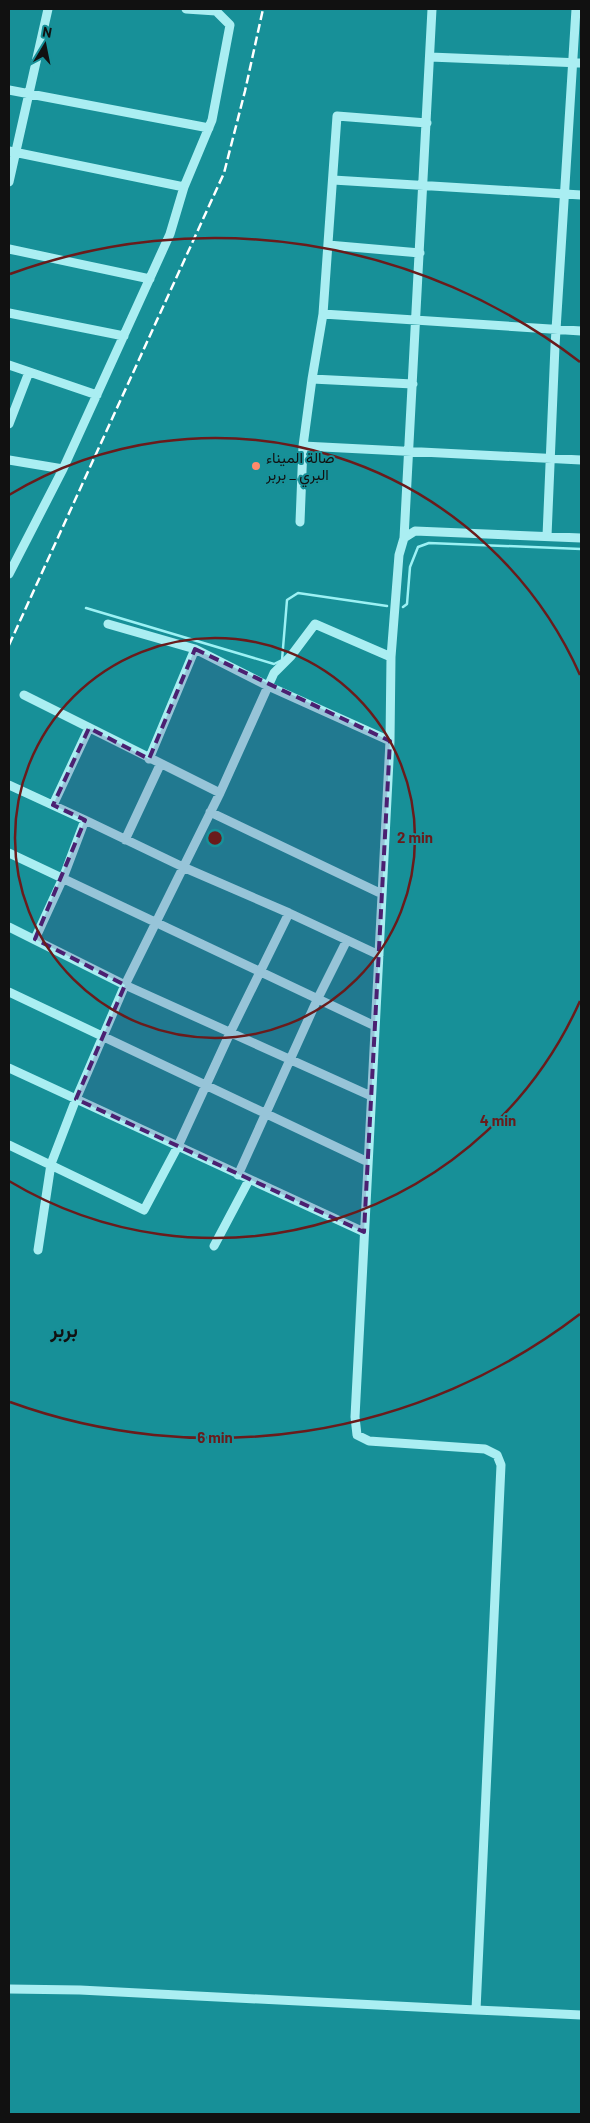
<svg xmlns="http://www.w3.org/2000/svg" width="590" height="2123" font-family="Barlow,Vazirmatn,sans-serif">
<rect width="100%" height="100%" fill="#179098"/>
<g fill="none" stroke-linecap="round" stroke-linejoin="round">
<!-- stream -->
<path stroke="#9cf1f4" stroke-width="2.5" d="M 403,607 L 407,604 L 410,567 L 418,547 L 429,543 L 581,549
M 86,608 L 274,664 L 282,660 L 287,600 L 298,593 L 387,606"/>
<!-- minor -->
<path stroke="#aaeef2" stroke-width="9" d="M 430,57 L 581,63
M 9,90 L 209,128
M 9,151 L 184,187
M 333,180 L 581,195
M 9,182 L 48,9
M 328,245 L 420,253
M 9,249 L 150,279
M 9,313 L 124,336
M 323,314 L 581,331
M 9,365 L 97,395
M 413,384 L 312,379 L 323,314 L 337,116 L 427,123
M 9,424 L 29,372
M 303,446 L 581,460
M 9,460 L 63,469
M 300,522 L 303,446 L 312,379
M 547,536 L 555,346 L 576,9
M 404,538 L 432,9
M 581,538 L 415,531 L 404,538 L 399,555 L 391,657 L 390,741 L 355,1417 L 357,1435 L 369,1441 L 485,1449 L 497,1455 L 501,1465 L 476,2010 L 581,2015
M 9,574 L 63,469 L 170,234 L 184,187 L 212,120 L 230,25 L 216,11 L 186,9
M 108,624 L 195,649 L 268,686 L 390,741
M 24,695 L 220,793
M 149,759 L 195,649
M 9,785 L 85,820 L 183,867 L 289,913 L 379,955
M 53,805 L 89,728
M 210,812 L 382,894
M 125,840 L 160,765
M 9,853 L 375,1026
M 9,927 L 125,985 L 371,1096
M 35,939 L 63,878 L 85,820
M 9,992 L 368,1162
M 9,1068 L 364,1232
M 9,1145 L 144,1210 L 178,1146 L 230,1033 L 289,913
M 238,1175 L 317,1000 L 347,940
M 214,1246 L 249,1180
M 38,1250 L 51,1164 L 76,1099 L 125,985 L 220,793 L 274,673 L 291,656 L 315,624 L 391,657
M 9,1989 L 80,1990 L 476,2010"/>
<!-- rail -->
<path stroke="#fff" stroke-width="2.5" stroke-dasharray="9 4" stroke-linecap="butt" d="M 9,645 L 224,173 L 245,91 L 263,9"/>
</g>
<!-- marked area -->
<path fill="#4b2071" fill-opacity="0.2" stroke="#4b2071" stroke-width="4" stroke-dasharray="10 6" stroke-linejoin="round" d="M 195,649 L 390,741 L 364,1232 L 76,1099 L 125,985 L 35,939 L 85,820 L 53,805 L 89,728 L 149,759 Z"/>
<!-- distance rings -->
<g fill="none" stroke="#6a1b1b" stroke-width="2.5">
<circle cx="215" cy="838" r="200"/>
<path d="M580 1001A400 400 0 0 1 9 1181M9 495A400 400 0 0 1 580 675"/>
<path d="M580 1314A600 600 0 0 1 10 1402M10 274A600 600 0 0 1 580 362"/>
</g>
<!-- markers -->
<circle fill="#ff8a6b" stroke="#179098" stroke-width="2" cx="256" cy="466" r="5"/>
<g text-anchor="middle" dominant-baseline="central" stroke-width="4" stroke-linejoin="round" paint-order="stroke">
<!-- poi labels -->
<g font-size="15" fill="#111" stroke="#179098" text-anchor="start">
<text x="266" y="457">صالة الميناء<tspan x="266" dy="17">البري _ بربر</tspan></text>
</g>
<!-- district labels -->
<g font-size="20" font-weight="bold" fill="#111" stroke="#179098">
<text x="64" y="1329">بربر</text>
</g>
</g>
<circle cx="215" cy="838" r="8" fill="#6a1b1b" stroke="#179098" stroke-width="2.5"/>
<g font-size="15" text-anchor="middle" font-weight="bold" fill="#6a1b1b" stroke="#179098" stroke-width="4" stroke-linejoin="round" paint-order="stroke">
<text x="415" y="843">2 min</text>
<text x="498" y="1126">4 min</text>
<text x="215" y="1443">6 min</text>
</g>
<!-- border -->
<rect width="590" height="2123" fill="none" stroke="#111111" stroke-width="20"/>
<!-- north arrow -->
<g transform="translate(45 45) rotate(10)" stroke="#179098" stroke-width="4" paint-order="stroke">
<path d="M0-4L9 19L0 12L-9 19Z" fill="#111111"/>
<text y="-8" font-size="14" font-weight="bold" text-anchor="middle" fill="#111111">N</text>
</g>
</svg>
